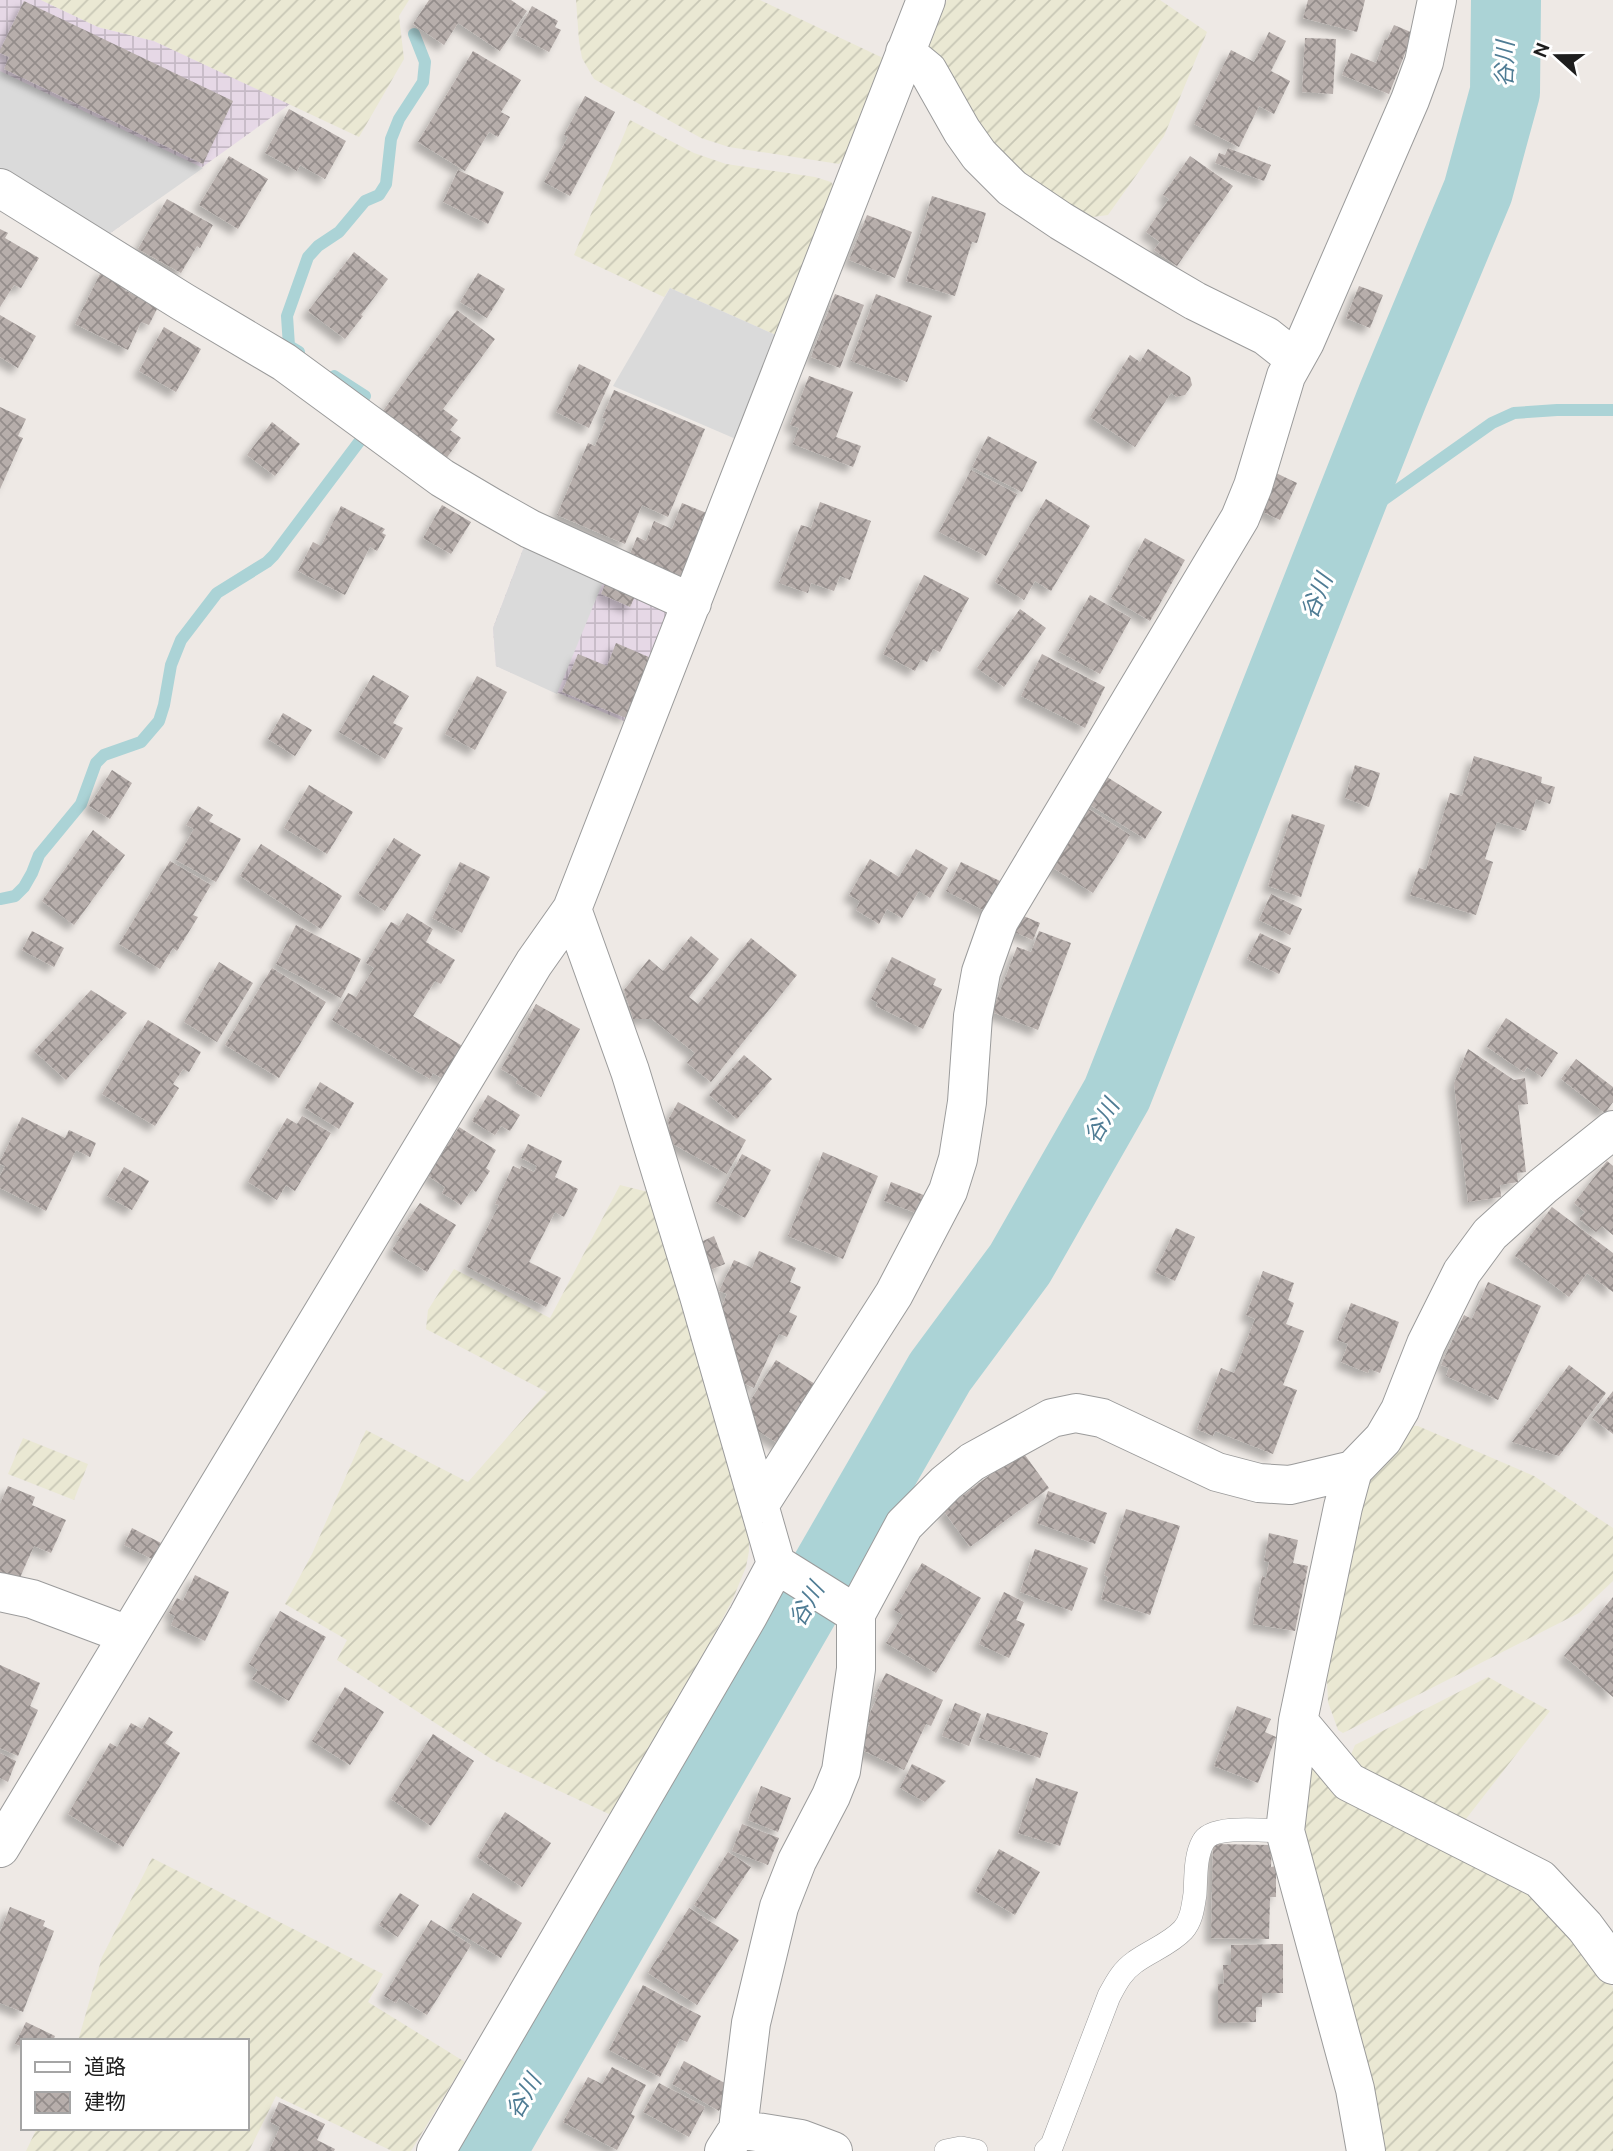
<svg xmlns="http://www.w3.org/2000/svg" width="1613" height="2151" font-family="Ubuntu,'Noto Sans JP',sans-serif">
<defs>
<pattern id="industrial-grid" width="8" height="8" patternUnits="userSpaceOnUse" patternTransform="scale(1.75)"><rect width="8" height="8" fill="#e6d8e6"/><path d="M0 4h8M4 0v8" fill="none" stroke="#c5b9c5"/></pattern>
<pattern id="farmland-furrows" width="10" height="10" patternUnits="userSpaceOnUse" patternTransform="scale(1.75)"><rect width="10" height="10" fill="#eae8d3"/><path d="M-1 1l2-2M0 10L10 0M9 11l2-2" fill="none" stroke="#c8c7b5"/></pattern>
<pattern id="building-cross-hatch" width="8" height="8" patternUnits="userSpaceOnUse" patternTransform="scale(1.75)"><rect width="8" height="8" fill="#b7aeab"/><path d="M0 0l8 8M0 8l8-8" fill="none" stroke="#948d8b"/></pattern>
<filter id="shadow"><feDropShadow dx="-6" dy="6" stdDeviation="3.5" flood-color="#0004"/></filter>
</defs>
<rect width="100%" height="100%" fill="#eee9e5"/>
<!-- industrial -->
<path fill="url(#industrial-grid)" d="M 0,0 L 41,0 L 98,27 L 154,41 L 290,104 L 102,239 L 0,175 Z
M 527,539 L 670,612 L 626,722 L 496,666 L 493,628 Z"/>
<!-- farmland -->
<path fill="url(#farmland-furrows)" d="M 41,0 L 409,0 L 399,16 L 404,59 L 359,137 L 154,41 L 98,27 Z
M 576,0 L 760,0 L 883,58 L 844,158 L 839,164 L 729,147 L 701,138 L 594,79 L 582,58 L 579,41 Z
M 947,0 L 1160,0 L 1207,32 L 1164,136 L 1108,215 L 1085,218 L 988,149 L 926,53 Z
M 630,120 L 694,153 L 726,164 L 815,177 L 831,182 L 834,186 L 778,336 L 670,288 L 664,297 L 574,255 Z
M 620,1185 L 648,1192 L 743,1508 L 749,1534 L 749,1551 L 746,1567 L 732,1601 L 698,1665 L 611,1815 L 493,1760 L 337,1660 L 347,1640 L 285,1604 L 312,1554 L 366,1430 L 468,1482 L 547,1392 L 426,1329 L 428,1310 L 454,1269 L 550,1318 Z
M 1406,1426 L 1418,1426 L 1534,1476 L 1613,1528 L 1613,1581 L 1579,1613 L 1343,1733 L 1338,1730 L 1328,1702 L 1325,1640 L 1360,1485 Z
M 23,1438 L 88,1464 L 74,1500 L 8,1474 Z
M 1488,1677 L 1550,1711 L 1462,1824 L 1364,1777 L 1350,1757 L 1355,1745 Z
M 1309,1763 L 1532,1889 L 1578,1939 L 1613,1988 L 1613,2151 L 1381,2151 L 1299,1837 Z
M 152,1858 L 383,1974 L 368,2002 L 465,2062 L 411,2151 L 392,2151 L 276,2096 L 249,2151 L 26,2151 L 37,2128 L 247,2128 L 247,2041 L 78,2041 L 102,1957 Z"/>
<!-- parking -->
<path fill="#dadada" d="M 0,71 L 203,168 L 102,239 L 0,175 Z
M 670,288 L 778,336 L 738,440 L 613,386 Z
M 527,539 L 606,575 L 557,694 L 496,666 L 493,628 Z"/>
<g fill="none" stroke-linecap="round" stroke-linejoin="round">
<!-- stream -->
<path stroke="#abd3d6" stroke-width="12" d="M 299,352 L 289,346 L 287,316 L 308,257 L 318,246 L 339,232 L 365,201 L 379,195 L 386,184 L 391,139 L 399,119 L 423,82 L 425,62 L 414,34
M 334,376 L 365,396
M 1338,532 L 1492,423 L 1514,413 L 1557,410 L 1613,410
M 0,899 L 15,896 L 24,887 L 32,873 L 39,855 L 81,804 L 96,763 L 104,755 L 141,742 L 159,721 L 164,705 L 171,665 L 181,640 L 217,593 L 267,562 L 274,555 L 362,438"/>
<!-- river -->
<path stroke="#abd3d6" stroke-width="70" d="M 491,2151 L 940,1372 L 1020,1264 L 1117,1094 L 1393,395 L 1478,191 L 1505,92 L 1506,0"/>
</g>
<!-- building -->
<path fill="url(#building-cross-hatch)" filter="url(#shadow)" d="M 429,0 L 511,0 L 527,11 L 500,51 L 458,23 L 444,45 L 413,24 Z
M 1308,0 L 1365,0 L 1357,32 L 1303,18 Z
M 24,1 L 233,101 L 203,164 L 4,69 L 9,57 L 0,53 L 0,50 Z
M 532,6 L 558,21 L 555,27 L 561,30 L 549,52 L 516,35 Z
M 1394,25 L 1413,33 L 1389,94 L 1342,75 L 1351,53 L 1376,63 L 1385,39 L 1387,40 Z
M 1269,32 L 1286,41 L 1271,71 L 1290,81 L 1274,114 L 1259,106 L 1239,147 L 1194,124 L 1231,50 L 1254,62 Z
M 1305,38 L 1336,39 L 1333,94 L 1302,92 Z
M 473,51 L 521,80 L 501,112 L 510,117 L 498,137 L 489,132 L 465,171 L 418,142 Z
M 585,96 L 615,112 L 570,196 L 544,182 L 568,137 L 564,135 Z
M 289,109 L 346,141 L 325,179 L 300,165 L 297,171 L 265,153 Z
M 1228,148 L 1271,165 L 1264,181 L 1215,163 L 1219,153 L 1225,155 Z
M 229,156 L 268,179 L 238,229 L 199,205 Z
M 1190,156 L 1233,186 L 1177,266 L 1154,250 L 1160,242 L 1146,232 L 1169,199 L 1163,195 Z
M 458,170 L 504,192 L 488,224 L 443,202 Z
M 932,196 L 986,213 L 977,243 L 972,242 L 955,296 L 906,281 Z
M 167,199 L 213,225 L 200,248 L 197,246 L 181,273 L 138,249 Z
M 867,215 L 912,232 L 895,278 L 849,260 Z
M 0,229 L 8,233 L 5,238 L 39,258 L 21,288 L 14,285 L 0,307 Z
M 354,252 L 388,279 L 361,315 L 363,316 L 345,339 L 308,311 Z
M 103,268 L 130,281 L 125,290 L 150,303 L 160,303 L 149,325 L 141,322 L 128,350 L 75,324 Z
M 478,273 L 505,289 L 487,318 L 460,302 Z
M 1359,286 L 1383,295 L 1370,328 L 1346,318 Z
M 835,294 L 864,305 L 840,368 L 811,357 Z
M 876,294 L 932,316 L 907,382 L 851,361 Z
M 457,310 L 495,339 L 443,409 L 458,420 L 450,430 L 461,438 L 443,463 L 380,415 Z
M 0,315 L 36,336 L 18,368 L 0,357 Z
M 164,327 L 201,349 L 176,392 L 139,371 Z
M 1148,349 L 1190,377 L 1192,385 L 1185,395 L 1177,397 L 1171,393 L 1135,447 L 1090,417 L 1130,355 L 1140,362 Z
M 579,364 L 611,380 L 589,428 L 556,412 Z
M 809,376 L 853,392 L 836,437 L 861,446 L 853,467 L 793,444 L 799,428 L 790,425 Z
M 614,390 L 705,429 L 668,517 L 642,505 L 625,544 L 557,515 L 588,443 L 595,446 L 606,419 L 602,418 Z
M 0,407 L 26,419 L 18,436 L 23,438 L 0,489 Z
M 272,422 L 300,444 L 275,476 L 247,455 Z
M 988,436 L 1037,462 L 1022,492 L 972,467 Z
M 971,470 L 1017,494 L 986,556 L 939,532 Z
M 1276,473 L 1297,483 L 1280,520 L 1259,510 Z
M 1046,499 L 1090,526 L 1051,591 L 1035,581 L 1024,600 L 995,582 Z
M 820,502 L 871,521 L 850,580 L 840,576 L 834,591 L 811,583 L 808,593 L 779,583 L 801,525 L 811,528 Z
M 682,503 L 709,514 L 680,582 L 628,559 L 637,537 L 646,541 L 654,521 L 672,529 Z
M 442,505 L 471,522 L 451,554 L 423,538 Z
M 341,506 L 385,529 L 382,533 L 386,535 L 377,551 L 370,547 L 345,595 L 298,571 L 313,542 L 321,546 Z
M 1145,538 L 1185,560 L 1150,621 L 1111,598 Z
M 924,575 L 969,598 L 940,652 L 933,649 L 927,662 L 921,659 L 915,671 L 883,654 Z
M 608,577 L 638,590 L 630,607 L 601,594 Z
M 1090,595 L 1131,618 L 1100,674 L 1058,651 Z
M 1020,609 L 1046,628 L 1004,687 L 977,668 Z
M 616,643 L 651,658 L 626,718 L 562,692 L 578,654 L 607,666 Z
M 1042,654 L 1105,687 L 1085,728 L 1021,696 Z
M 373,675 L 409,696 L 393,723 L 403,728 L 385,759 L 339,732 Z
M 477,676 L 507,692 L 475,750 L 445,734 Z
M 283,713 L 312,730 L 295,756 L 268,739 Z
M 1474,756 L 1542,777 L 1541,783 L 1555,787 L 1550,804 L 1536,799 L 1526,831 L 1497,822 L 1485,859 L 1493,862 L 1476,915 L 1410,895 L 1419,868 L 1426,870 L 1450,793 L 1462,796 Z
M 1355,765 L 1380,773 L 1369,807 L 1345,798 Z
M 112,770 L 132,783 L 110,819 L 89,806 Z
M 1104,775 L 1162,812 L 1145,839 L 1087,803 Z
M 309,785 L 353,812 L 327,854 L 284,828 Z
M 198,806 L 213,815 L 209,821 L 241,839 L 216,882 L 176,860 L 194,829 L 186,825 Z
M 1087,808 L 1130,835 L 1093,893 L 1050,866 Z
M 1292,814 L 1325,825 L 1301,897 L 1268,886 Z
M 93,830 L 125,855 L 74,925 L 42,901 Z
M 394,838 L 421,855 L 385,911 L 358,894 Z
M 261,844 L 342,896 L 321,929 L 240,876 Z
M 916,849 L 948,868 L 930,898 L 919,891 L 902,918 L 887,909 L 879,924 L 856,910 L 860,901 L 849,895 L 870,859 L 899,877 Z
M 170,861 L 211,885 L 193,915 L 198,917 L 177,951 L 173,948 L 160,969 L 119,944 Z
M 460,862 L 490,877 L 462,933 L 432,918 Z
M 961,862 L 1006,884 L 991,914 L 946,891 Z
M 1271,894 L 1302,909 L 1290,935 L 1259,920 Z
M 407,913 L 433,929 L 426,942 L 455,960 L 441,984 L 435,981 L 413,1016 L 464,1047 L 445,1080 L 433,1073 L 430,1079 L 332,1020 L 348,993 L 356,997 L 374,968 L 366,963 L 391,922 L 399,926 Z
M 1019,914 L 1040,923 L 1033,940 L 1012,931 Z
M 296,925 L 361,959 L 341,998 L 276,964 Z
M 32,931 L 64,948 L 54,967 L 22,950 Z
M 1039,931 L 1071,943 L 1038,1030 L 992,1012 L 1017,947 L 1031,952 Z
M 1260,933 L 1291,948 L 1279,974 L 1247,959 Z
M 691,936 L 719,959 L 689,997 L 698,1004 L 751,938 L 797,975 L 711,1082 L 687,1063 L 695,1053 L 652,1019 L 633,1019 L 624,990 L 649,959 L 663,971 Z
M 892,957 L 936,979 L 933,985 L 942,989 L 923,1029 L 876,1006 L 878,1003 L 871,999 Z
M 219,962 L 253,983 L 217,1042 L 184,1022 Z
M 272,968 L 326,1002 L 279,1078 L 225,1045 Z
M 91,990 L 127,1013 L 66,1080 L 34,1051 Z
M 536,1004 L 580,1029 L 541,1097 L 516,1083 L 518,1079 L 501,1069 Z
M 1506,1018 L 1558,1053 L 1542,1077 L 1527,1067 L 1524,1072 L 1487,1047 Z
M 148,1020 L 201,1052 L 189,1072 L 183,1069 L 173,1084 L 179,1088 L 155,1126 L 102,1094 Z
M 1468,1049 L 1514,1080 L 1525,1078 L 1528,1104 L 1518,1105 L 1526,1172 L 1517,1173 L 1518,1182 L 1500,1185 L 1501,1197 L 1468,1202 L 1454,1083 Z
M 744,1055 L 772,1079 L 737,1119 L 709,1095 Z
M 1576,1059 L 1613,1087 L 1613,1102 L 1605,1113 L 1561,1079 Z
M 320,1082 L 354,1103 L 339,1129 L 305,1108 Z
M 488,1095 L 520,1115 L 510,1131 L 501,1126 L 495,1135 L 472,1121 Z
M 678,1102 L 746,1140 L 727,1174 L 671,1143 L 668,1120 Z
M 302,1116 L 331,1133 L 295,1191 L 286,1185 L 277,1200 L 248,1182 L 287,1118 L 297,1124 Z
M 22,1117 L 65,1138 L 69,1130 L 96,1143 L 90,1157 L 76,1150 L 46,1211 L 0,1188 L 0,1176 L 5,1166 L 0,1164 L 0,1161 Z
M 459,1127 L 496,1150 L 486,1168 L 490,1171 L 476,1192 L 472,1189 L 461,1205 L 442,1193 L 445,1187 L 428,1176 Z
M 528,1144 L 562,1161 L 555,1177 L 578,1189 L 564,1217 L 555,1212 L 529,1262 L 561,1278 L 546,1307 L 467,1267 L 499,1205 L 495,1204 L 513,1166 L 520,1169 L 521,1166 L 534,1172 L 537,1166 L 521,1158 Z
M 823,1152 L 878,1176 L 843,1259 L 788,1236 Z
M 742,1154 L 771,1170 L 745,1218 L 716,1202 Z
M 1607,1161 L 1613,1166 L 1613,1235 L 1602,1226 L 1596,1232 L 1579,1219 L 1585,1212 L 1574,1203 Z
M 124,1167 L 149,1181 L 132,1210 L 107,1196 Z
M 891,1182 L 931,1198 L 924,1216 L 884,1201 Z
M 420,1203 L 456,1225 L 427,1272 L 392,1250 L 400,1237 L 397,1236 Z
M 1552,1207 L 1613,1253 L 1613,1292 L 1587,1273 L 1569,1297 L 1515,1256 Z
M 1176,1228 L 1195,1237 L 1175,1281 L 1155,1272 Z
M 714,1236 L 725,1264 L 705,1272 L 694,1245 Z
M 759,1251 L 796,1268 L 790,1282 L 801,1287 L 789,1312 L 797,1316 L 787,1337 L 779,1334 L 754,1388 L 738,1381 L 718,1315 L 727,1294 L 719,1291 L 734,1260 L 752,1268 Z
M 1263,1271 L 1294,1283 L 1288,1300 L 1294,1303 L 1286,1324 L 1304,1331 L 1283,1385 L 1297,1390 L 1273,1454 L 1215,1431 L 1213,1436 L 1197,1429 L 1221,1368 L 1234,1373 L 1255,1319 L 1246,1315 Z
M 1488,1282 L 1541,1306 L 1498,1400 L 1446,1376 L 1449,1368 L 1441,1365 L 1464,1315 L 1472,1319 Z
M 1351,1303 L 1399,1322 L 1380,1373 L 1369,1369 L 1368,1373 L 1341,1362 L 1348,1344 L 1337,1340 Z
M 776,1360 L 820,1387 L 782,1446 L 750,1426 L 756,1417 L 745,1409 Z
M 1569,1365 L 1606,1393 L 1559,1456 L 1512,1442 Z
M 1613,1391 L 1613,1434 L 1592,1418 Z
M 1022,1451 L 1049,1488 L 970,1547 L 943,1510 Z
M 8,1486 L 35,1497 L 32,1505 L 66,1520 L 51,1553 L 34,1546 L 18,1582 L 0,1575 L 0,1504 Z
M 1048,1491 L 1107,1513 L 1095,1544 L 1037,1523 Z
M 1126,1509 L 1180,1526 L 1150,1615 L 1101,1599 L 1108,1577 L 1104,1575 Z
M 132,1528 L 161,1543 L 152,1559 L 124,1545 Z
M 1269,1533 L 1298,1540 L 1293,1563 L 1308,1566 L 1295,1631 L 1253,1624 L 1262,1576 L 1266,1578 L 1269,1562 L 1264,1561 Z
M 1035,1549 L 1088,1568 L 1072,1611 L 1020,1592 Z
M 922,1563 L 981,1598 L 936,1673 L 886,1643 L 903,1615 L 894,1610 Z
M 195,1575 L 229,1592 L 205,1641 L 171,1625 L 175,1616 L 169,1613 L 177,1598 L 183,1601 Z
M 1004,1592 L 1024,1602 L 1016,1620 L 1025,1624 L 1009,1658 L 979,1644 Z
M 1613,1597 L 1613,1697 L 1564,1656 Z
M 280,1611 L 326,1637 L 289,1701 L 252,1679 L 258,1670 L 249,1664 Z
M 0,1665 L 40,1683 L 30,1706 L 38,1710 L 18,1756 L 0,1748 Z
M 886,1673 L 943,1700 L 931,1726 L 926,1724 L 904,1770 L 858,1748 L 870,1723 L 866,1721 L 877,1698 L 874,1697 Z
M 345,1687 L 384,1712 L 350,1765 L 312,1741 Z
M 955,1703 L 981,1714 L 969,1746 L 942,1736 Z
M 1237,1706 L 1271,1719 L 1265,1732 L 1276,1737 L 1258,1783 L 1214,1766 Z
M 987,1713 L 1048,1733 L 1040,1758 L 979,1738 Z
M 149,1717 L 173,1732 L 165,1743 L 180,1753 L 123,1847 L 68,1814 L 110,1743 L 117,1747 L 131,1723 L 142,1729 Z
M 433,1734 L 474,1761 L 431,1826 L 391,1799 Z
M 0,1753 L 16,1761 L 8,1782 L 0,1778 Z
M 912,1764 L 946,1781 L 925,1802 L 900,1788 Z
M 1036,1778 L 1078,1792 L 1060,1846 L 1018,1833 Z
M 761,1786 L 791,1798 L 778,1832 L 748,1820 Z
M 505,1812 L 551,1843 L 522,1887 L 477,1857 Z
M 742,1824 L 779,1838 L 768,1865 L 732,1851 Z
M 1213,1844 L 1272,1845 L 1271,1867 L 1276,1866 L 1276,1897 L 1270,1897 L 1269,1939 L 1211,1938 Z
M 999,1849 L 1040,1872 L 1015,1915 L 975,1891 Z
M 728,1852 L 751,1867 L 716,1919 L 694,1905 Z
M 400,1893 L 419,1905 L 398,1937 L 379,1925 Z
M 473,1893 L 522,1923 L 501,1958 L 451,1928 Z
M 10,1907 L 45,1921 L 43,1926 L 54,1931 L 23,2012 L 0,2003 L 0,1932 Z
M 689,1908 L 739,1940 L 697,2005 L 648,1973 Z
M 431,1920 L 471,1945 L 427,2015 L 399,1998 L 396,2003 L 384,1996 Z
M 1283,1944 L 1283,1993 L 1262,1993 L 1262,2007 L 1256,2007 L 1256,2022 L 1218,2023 L 1218,1984 L 1224,1984 L 1223,1965 L 1231,1965 L 1231,1945 Z
M 643,1985 L 701,2016 L 687,2042 L 680,2039 L 660,2077 L 609,2050 Z
M 26,2022 L 55,2036 L 53,2041 L 23,2041 L 23,2047 L 15,2044 Z
M 684,2061 L 732,2087 L 719,2111 L 672,2084 Z
M 612,2067 L 646,2085 L 631,2114 L 635,2116 L 617,2150 L 563,2122 L 588,2077 L 602,2084 Z
M 659,2083 L 705,2107 L 689,2137 L 643,2112 Z
M 279,2102 L 325,2124 L 317,2140 L 335,2149 L 334,2151 L 269,2151 L 280,2127 L 270,2122 Z"/>
<g fill="none" stroke-linecap="round" stroke-linejoin="round">
<defs>
<path id="service" d="M 946,2151 L 961,2148 L 976,2151
M 1046,2151 L 1052,2145 L 1109,1996 C 1116,1983 1122,1971 1135,1962 C 1150,1951 1170,1944 1183,1930 C 1192,1920 1193,1906 1195,1894 C 1196,1878 1195,1856 1203,1842 C 1212,1824 1267,1831 1285,1831"/>
<path id="minor" d="M 905,52 L 928,71 L 962,131 L 979,155 L 1012,188 L 1061,221 L 1149,274 L 1195,301 L 1266,336 L 1295,359
M 0,188 L 183,302 L 284,362 L 442,478 L 491,507 L 530,529 L 692,603
M 760,1504 L 894,1294 L 948,1191 L 958,1159 L 967,1102 L 973,1016 L 981,972 L 999,921 L 1240,518 L 1253,486 L 1286,376 L 1305,342 L 1410,100 L 1424,62 L 1437,0
M 776,1564 L 856,1614
M 0,1592 L 32,1599 L 128,1635
M 1298,1721 L 1349,1782 L 1540,1879 L 1585,1927 L 1613,1965
M 0,1848 L 534,963 L 572,909 L 926,0
M 738,2129 L 801,2139 L 833,2151
M 436,2151 L 748,1616 L 776,1564 L 699,1296 L 630,1071 L 572,909
M 724,2151 L 738,2129 L 751,2023 L 779,1907 L 797,1861 L 831,1796 L 841,1771 L 856,1669 L 856,1614 L 904,1525 L 946,1483 L 972,1462 L 1052,1418 L 1076,1413 L 1102,1418 L 1217,1472 L 1259,1483 L 1290,1485 L 1353,1470
M 1366,2151 L 1355,2089 L 1285,1831 L 1298,1721 L 1343,1507 L 1353,1470 L 1383,1439 L 1400,1410 L 1426,1344 L 1462,1272 L 1490,1234 L 1543,1186 L 1613,1130"/>
</defs>
<!-- service casing -->
<use href="#service" stroke="#9b9b9b" stroke-width="24"/>
<!-- minor casing -->
<use href="#minor" stroke="#9b9b9b" stroke-width="40"/>
<!-- service -->
<use href="#service" stroke="#fff" stroke-width="23"/>
<!-- minor -->
<use href="#minor" stroke="#fff" stroke-width="38"/>
</g>
<g text-anchor="middle" dominant-baseline="central" stroke-width="6" stroke-linejoin="round" paint-order="stroke">
<!-- water labels -->
<g font-size="23" font-style="italic" fill="#4f7c94" stroke="#fff">
<text transform="translate(1504 64) rotate(-88)">谷川</text>
<text transform="translate(1316 596) rotate(-68)">谷川</text>
<text transform="translate(1101 1121) rotate(-61)">谷川</text>
<text transform="translate(806 1604) rotate(-60)">谷川</text>
<text transform="translate(523 2096) rotate(-60)">谷川</text>
</g>
</g>
<!-- legend -->
<rect x="21" y="2039" width="228" height="91" fill="#ffffff" stroke="#a5a5a5" stroke-width="2"/>
<rect x="35" y="2062" width="35" height="10" fill="#ffffff" stroke="#a5a5a5" stroke-width="2"/>
<text x="84" y="2074" font-size="21" fill="#1e1e1e">道路</text>
<rect x="35" y="2092" width="35" height="21" fill="url(#building-cross-hatch)" stroke="#a5a5a5" stroke-width="2"/>
<text x="84" y="2109" font-size="21" fill="#1e1e1e">建物</text>
<!-- north arrow -->
<g transform="translate(1557 56) rotate(291)" stroke="#ffffff" stroke-width="5" paint-order="stroke">
<path d="M0-5L12 26L0 18L-12 26Z" fill="#1e1e1e"/>
<text y="-10" font-size="19" font-weight="bold" text-anchor="middle" fill="#1e1e1e">N</text>
</g>
</svg>
